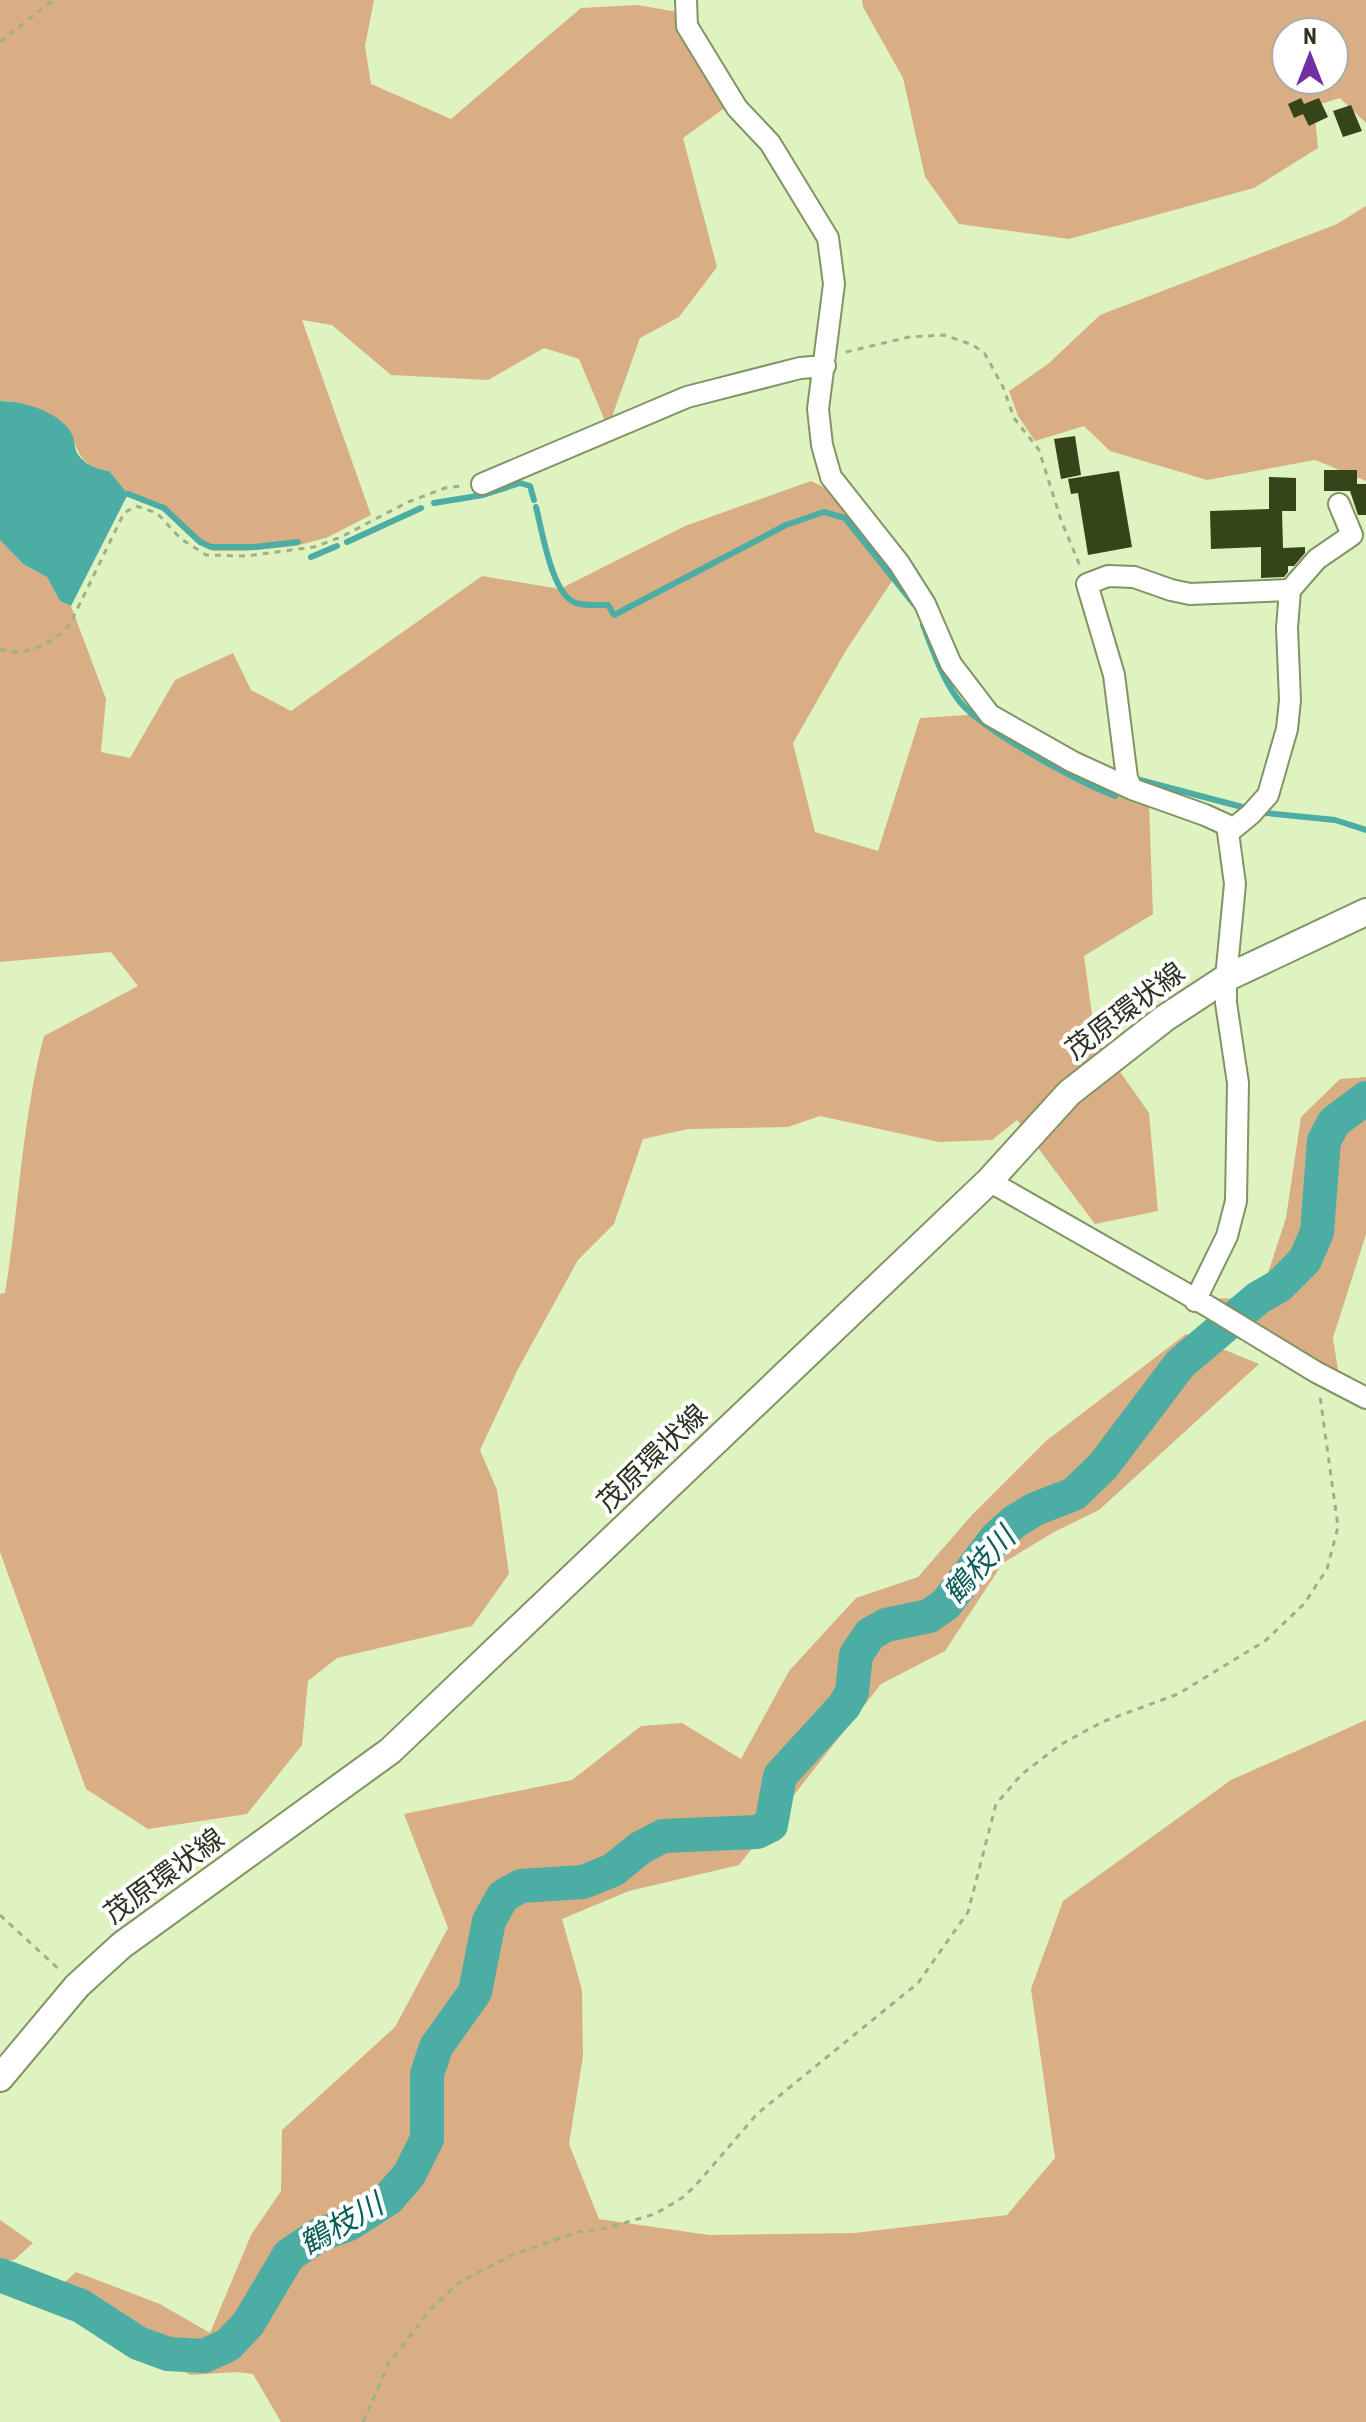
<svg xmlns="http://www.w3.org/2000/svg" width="1366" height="2422" font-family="'Roboto Condensed','Noto Sans JP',sans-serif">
<rect width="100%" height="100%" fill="#dff3c1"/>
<!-- green -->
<path fill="#d9ae84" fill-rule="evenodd" d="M 0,0 L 374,0 L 365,46 L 371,84 L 451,119 L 581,8 L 637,5 L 678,12 L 726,107 L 683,138 L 717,267 L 679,317 L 640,338 L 608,428 L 579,359 L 544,348 L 488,380 L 391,375 L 332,325 L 302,320 L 371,515 L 326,538 L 295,546 L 246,551 L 213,551 L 195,541 L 155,504 L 128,494 L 109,471 C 85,468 78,456 72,434 L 9,401 L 0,401 Z
M 862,0 L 1366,0 L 1366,123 L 1340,98 L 1314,106 L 1318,148 L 1254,188 L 1069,239 L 959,224 L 925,177 L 903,78 L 863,7 ZM 1286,32 L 1334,32 L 1334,80 L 1286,80 Z
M 1366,206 L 1366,481 L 1315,460 L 1207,480 L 1110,451 L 1084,426 L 1035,441 L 1018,416 L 1009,391 L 1048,364 L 1100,315 L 1337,224 Z
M 811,481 L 829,490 L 898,572 L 845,652 L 793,743 L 815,832 L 878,851 L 920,718 L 967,715 L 973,708 L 1099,787 L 1149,804 L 1153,914 L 1084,956 L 1095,1036 L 1149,1113 L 1158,1211 L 1095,1224 L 1017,1120 L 992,1140 L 939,1142 L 820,1116 L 788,1127 L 688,1129 L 643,1139 L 614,1224 L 578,1260 L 518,1369 L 480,1450 L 497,1490 L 509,1574 L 472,1626 L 337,1658 L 308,1681 L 302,1745 L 247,1814 L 148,1829 L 86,1789 L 0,1552 L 0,1294 L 5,1293 C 19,1208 22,1119 44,1036 L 138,986 L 111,952 L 0,962 L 0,540 L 23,564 L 47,577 L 60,601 L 71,606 L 106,699 L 101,752 L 130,758 L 175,680 L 233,653 L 251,690 L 291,711 L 482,576 L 560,589 L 685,526 Z
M 1366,1077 L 1366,1234 L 1333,1338 L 1339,1376 L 1209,1298 L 1246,1299 L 1262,1291 L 1286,1218 L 1301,1117 L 1340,1079 Z
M 1186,1334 L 1259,1364 L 1099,1510 L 1054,1532 L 1003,1563 L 945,1651 L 881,1684 L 739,1865 L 629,1891 L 562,1919 L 582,1990 L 583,2056 L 569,2144 L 599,2219 L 709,2235 L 854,2233 L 1007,2215 L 1055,2158 L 1031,1989 L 1063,1901 L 1231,1780 L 1366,1720 L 1366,2422 L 281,2422 L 253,2374 L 236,2372 L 191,2375 L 73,2319 L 38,2306 L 76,2272 L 160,2304 L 210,2333 L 251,2235 L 281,2191 L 282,2130 L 395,2027 L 448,1928 L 404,1814 L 572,1780 L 641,1726 L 682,1723 L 741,1759 L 789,1671 L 856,1598 L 918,1577 L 972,1515 L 1046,1441 Z
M 0,2220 L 33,2243 L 14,2260 L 0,2260 Z"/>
<!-- water -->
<path fill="#4bada3" d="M 0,401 C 24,401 60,412 72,434 C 75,440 74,447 77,453 C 85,465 96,469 109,471 L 128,494 L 71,606 L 60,601 L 47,577 L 23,564 L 0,540 Z"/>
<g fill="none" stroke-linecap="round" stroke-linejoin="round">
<!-- stream -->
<path stroke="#4bada3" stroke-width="6" d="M 128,494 L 164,508 L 200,542 L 211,547 L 255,547 L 298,542
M 434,503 L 483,495 L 520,483 L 530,486 L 534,500
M 536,507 C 542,530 552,596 576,603 C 586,606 598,605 608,605 L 614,615 L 786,525 L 824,512 L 845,518 L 914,604
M 347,542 L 421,508
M 311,557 L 337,546
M 923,625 C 933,650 941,676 957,698 C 977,728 1079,782 1115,796
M 1136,779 L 1246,808
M 1266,813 L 1335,820 L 1366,830"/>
<!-- river -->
<path stroke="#4bada3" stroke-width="34" d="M 0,2275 L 81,2306 L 138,2343 L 168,2354 L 204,2356 L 228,2345 L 248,2324 L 289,2255 L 319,2235 L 349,2224 L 388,2199 L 409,2175 L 427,2139 L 427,2074 L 436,2047 L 475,1992 L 489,1921 L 503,1896 L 521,1886 L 583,1882 L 613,1870 L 640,1848 L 663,1836 L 757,1832 L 771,1825 L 780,1776 L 844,1706 L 852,1692 L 856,1655 L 870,1634 L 886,1625 L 929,1616 L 946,1604 L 996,1538 L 1014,1522 L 1035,1509 L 1074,1494 L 1103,1466 L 1180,1364 L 1258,1298 L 1279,1286 L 1305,1260 L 1317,1232 L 1324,1141 L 1334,1122 L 1366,1098"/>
</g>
<!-- building -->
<path fill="#364519" d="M 1301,98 L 1304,104 L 1319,98 L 1328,117 L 1309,126 L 1303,114 L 1294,118 L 1288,104 Z
M 1351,105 L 1362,131 L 1343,137 L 1333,111 Z
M 1075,436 L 1081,475 L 1061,479 L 1054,439 Z
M 1324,470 L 1357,470 L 1357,484 L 1366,484 L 1366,515 L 1358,515 L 1350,491 L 1324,491 Z
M 1119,471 L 1132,547 L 1088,555 L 1078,493 L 1071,494 L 1068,479 Z
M 1269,477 L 1296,478 L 1296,511 L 1282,511 L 1283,548 L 1305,547 L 1305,553 L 1294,566 L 1288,566 L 1288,572 L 1284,577 L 1261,578 L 1261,547 L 1211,549 L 1210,511 L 1269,509 Z"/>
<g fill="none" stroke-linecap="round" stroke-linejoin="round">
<defs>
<path id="minor" d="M 686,0 L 687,26 L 737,108 L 770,143 L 828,238 L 834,284 L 818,409 L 822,445 L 831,477 L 899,563 L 925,604 L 951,664 L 990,715 L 1073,762 L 1132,789 L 1205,815 L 1227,825 L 1235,884 L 1226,978 L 1226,1003 L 1238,1083 L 1236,1201 L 1227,1236 L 1195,1301
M 482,484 L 687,397 L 800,368 L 825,366
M 1132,789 L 1127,778 L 1114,675 L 1087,584 L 1108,576 L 1134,577 L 1171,590 L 1190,594 L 1290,590 L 1317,559 L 1352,535 L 1339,504
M 1228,833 L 1251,814 L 1268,795 L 1287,729 L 1290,700 L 1287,628 L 1290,590
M 989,1181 L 1206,1305 L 1316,1372 L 1366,1398"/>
<path id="major" d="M 0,2078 L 77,1986 L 122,1945 L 390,1751 L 989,1181 L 1069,1093 L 1165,1018 L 1226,978 L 1366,912"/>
</defs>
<!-- minor casing -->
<use href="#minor" stroke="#829466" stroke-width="24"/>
<!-- major casing -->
<use href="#major" stroke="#829466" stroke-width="30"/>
<!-- path -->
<path stroke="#9faf88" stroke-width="3" stroke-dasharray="6 6" stroke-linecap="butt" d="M 0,42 L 53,0
M 846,352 L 909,337 L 944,335 L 973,345 L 985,354 L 1003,387 L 1014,418 L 1039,450 L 1061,520 L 1080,566
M 0,649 C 25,658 53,643 70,624 L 124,513 L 136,506 L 157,513 L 181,539 L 206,555 L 246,556 L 314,547 L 341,537 L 408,502 L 445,488 L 462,486
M 0,1915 L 62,1972
M 363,2422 L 389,2363 L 430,2310 L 458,2283 L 512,2255 L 578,2232 L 606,2228 L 655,2214 L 682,2198 L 696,2185 L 757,2114 L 918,1983 L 968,1912 L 996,1804 L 1022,1774 L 1060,1745 L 1102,1722 L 1178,1694 L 1265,1641 L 1304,1604 L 1327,1569 L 1338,1527 L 1320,1396"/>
<!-- minor -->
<use href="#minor" stroke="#fff" stroke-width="20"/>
<!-- major -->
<use href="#major" stroke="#fff" stroke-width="26"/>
</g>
<g text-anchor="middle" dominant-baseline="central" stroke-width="8" stroke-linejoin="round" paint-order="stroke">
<!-- street labels -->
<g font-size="28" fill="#2c3320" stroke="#fff">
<text transform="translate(1125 1011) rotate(-37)">茂原環状線</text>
<text transform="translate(652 1458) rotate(-44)">茂原環状線</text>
<text transform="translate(164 1876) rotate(-36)">茂原環状線</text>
</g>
<!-- water labels -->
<g font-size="30" font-style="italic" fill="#095e57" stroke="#fff">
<text transform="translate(979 1565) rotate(-48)">鶴枝川</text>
<text transform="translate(341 2224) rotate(-30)">鶴枝川</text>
</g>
</g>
<!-- north arrow -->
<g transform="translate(1310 56)"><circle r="38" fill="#ffffff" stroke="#abada6" stroke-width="2"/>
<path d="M0-6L14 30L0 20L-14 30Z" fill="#702fa4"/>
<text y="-12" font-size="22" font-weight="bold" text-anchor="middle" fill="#2c3320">N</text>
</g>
</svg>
